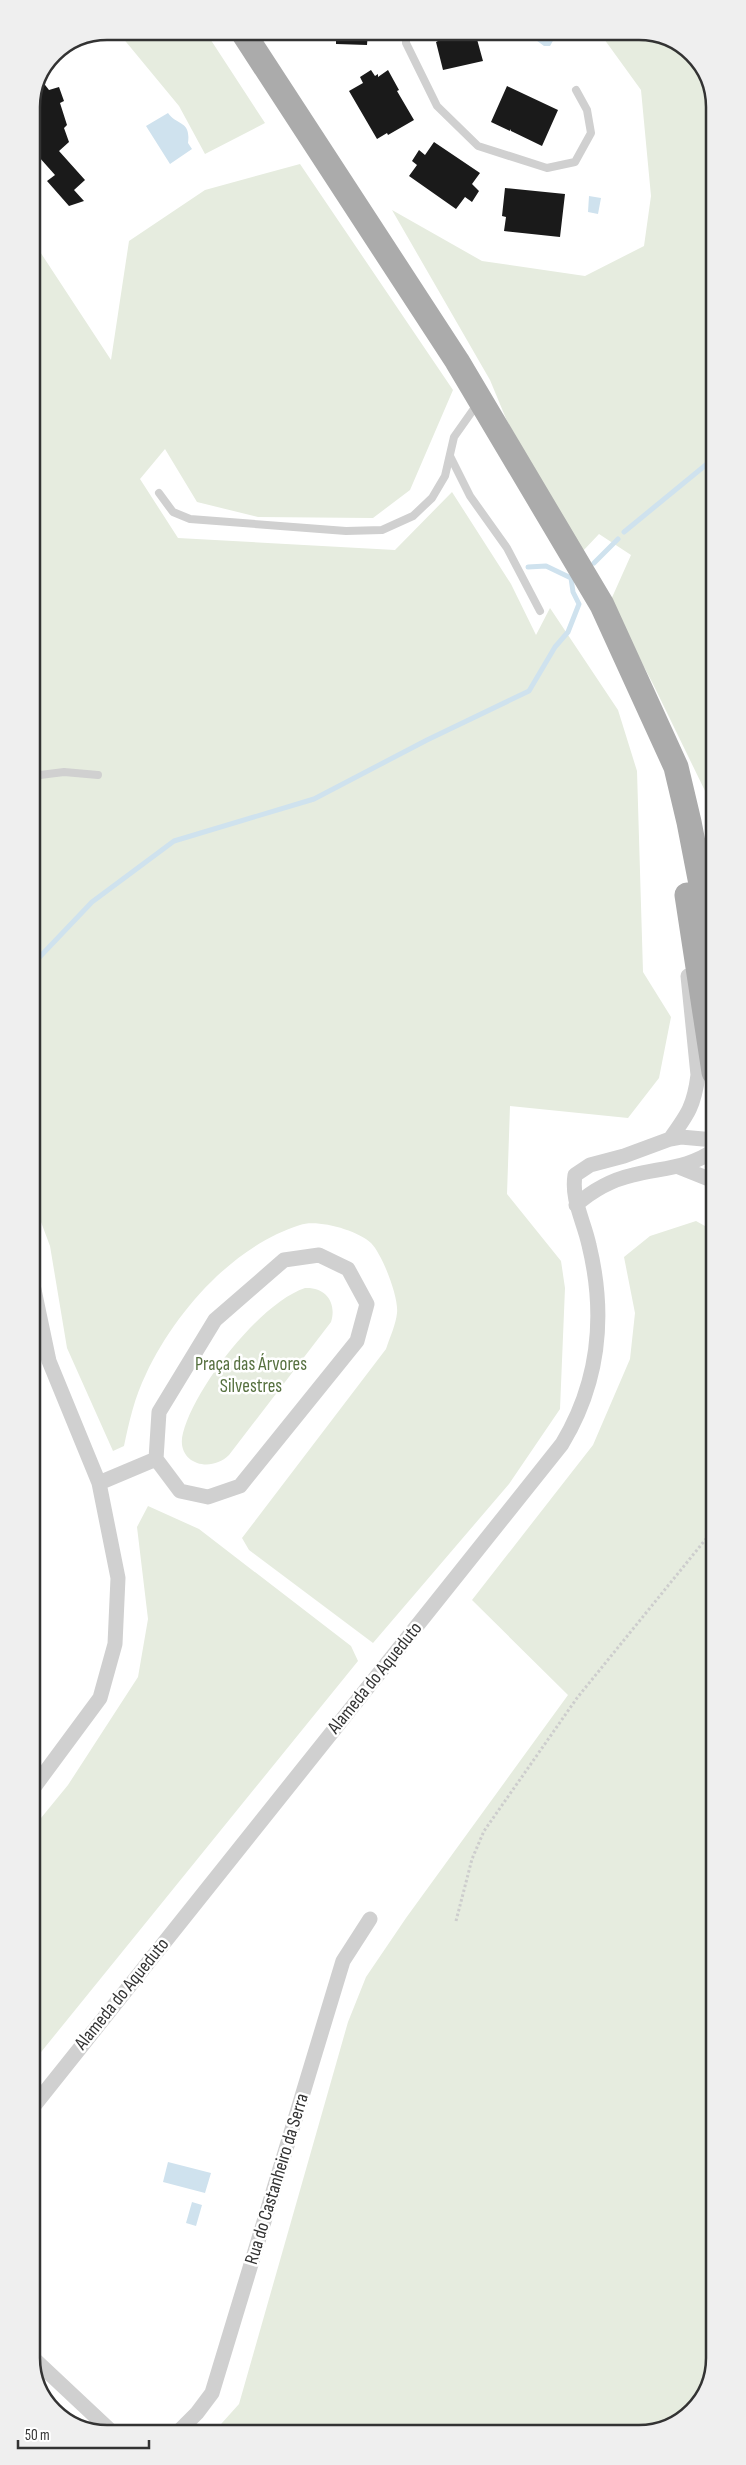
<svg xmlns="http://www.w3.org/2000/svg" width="746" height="2465" font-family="'Sofia Sans Condensed',sans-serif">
<rect width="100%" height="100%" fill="#fff"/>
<!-- green -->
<path fill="#e6ecdf" d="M 117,31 L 205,31 L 265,123 L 205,154 L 179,106 Z
M 599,32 L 649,32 L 689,50 L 713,92 L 714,832 L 707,795 L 653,684 L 610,602 L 631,555 L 599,534 L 582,552 L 507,421 L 490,380 L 392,210 L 482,261 L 585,276 L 644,246 L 651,196 L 641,90 Z
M 300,164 L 453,390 L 410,490 L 373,518 L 258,517 L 197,502 L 165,449 L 140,479 L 178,538 L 395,550 L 452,492 L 511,584 L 536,635 L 550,608 L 618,710 L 637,771 L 643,972 L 671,1017 L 659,1078 L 628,1118 L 510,1106 L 507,1194 L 561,1261 L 565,1288 L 560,1409 L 509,1484 L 373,1643 L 249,1550 L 242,1538 L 386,1349 C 390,1337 396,1324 397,1313 C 399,1297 382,1254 371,1243 C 357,1230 317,1219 300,1225 C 233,1246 175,1312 146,1374 C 135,1396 129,1422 124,1446 L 113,1451 L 67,1348 L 50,1246 L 32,1198 L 31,238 L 111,360 L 129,241 L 205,190 Z
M 696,1221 L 714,1231 L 715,2359 L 696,2408 L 654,2432 L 213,2433 L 239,2404 L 348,2022 L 366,1977 L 406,1918 L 568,1695 L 472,1600 L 593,1445 L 630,1359 L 635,1313 L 624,1257 L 650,1236 Z
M 305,1288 C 326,1287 337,1303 331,1322 L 229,1455 C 210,1474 175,1463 183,1433 C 195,1387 260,1303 305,1288 Z
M 148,1506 L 199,1529 L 351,1646 L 358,1661 L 33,2062 L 32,1829 L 68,1785 L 138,1677 L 148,1619 L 137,1527 Z"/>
<!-- water -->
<path fill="#cfe2ee" d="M 525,32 L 553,32 L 554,39 L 550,46 L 544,46 Z
M 168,113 C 177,126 191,120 188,143 L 192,149 L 170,164 L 146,126 Z
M 589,196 L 601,198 L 598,214 L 588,212 Z
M 168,2162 L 211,2173 L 205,2193 L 163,2182 Z
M 192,2202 L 202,2205 L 196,2226 L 186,2223 Z"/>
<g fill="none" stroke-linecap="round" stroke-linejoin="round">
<!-- stream -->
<path stroke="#cfe2ee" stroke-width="5" d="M 624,532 L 713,459
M 594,563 L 618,539
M 32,965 L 92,902 L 174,841 L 314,799 L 427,740 L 529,691 L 555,647 L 568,632 L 579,604 L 573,592 L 571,578 L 546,566 L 528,567"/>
</g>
<!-- building -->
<path fill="#1a1a1a" d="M 336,32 L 368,32 L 367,45 L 336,44 Z
M 455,32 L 475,32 L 483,61 L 443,70 L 436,42 Z
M 371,70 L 375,76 L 378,74 L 378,77 L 388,70 L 399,90 L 397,91 L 414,120 L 388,135 L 387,133 L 377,139 L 349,91 L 363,83 L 360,77 Z
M 42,81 L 49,90 L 59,87 L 64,101 L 60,103 L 67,125 L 64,128 L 69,142 L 59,151 L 85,180 L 74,190 L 84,201 L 69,206 L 47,181 L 55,175 L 31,148 L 31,138 L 37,133 L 31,126 L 31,106 Z
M 507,86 L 558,110 L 542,146 L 511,131 L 511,129 L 510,131 L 491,122 Z
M 434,142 L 480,173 L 472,184 L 479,191 L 472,202 L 465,197 L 456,209 L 409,176 L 417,165 L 412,161 L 419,150 L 425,155 Z
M 505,188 L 565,194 L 560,237 L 504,231 L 506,217 L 502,216 Z"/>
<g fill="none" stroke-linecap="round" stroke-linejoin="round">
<!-- path -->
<path stroke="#cdcdcd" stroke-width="3" stroke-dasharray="2.5 2.5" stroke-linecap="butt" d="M 32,873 L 33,871
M 456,1921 L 472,1859 L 484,1831 L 577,1698 L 714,1529"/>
<!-- service -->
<path stroke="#d0d0d0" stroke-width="8" d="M 406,32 L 406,43 L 437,106 L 478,146 L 547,168 L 575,162 L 591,133 L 587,110 L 576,90
M 450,456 L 470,496 L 507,548 L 540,611
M 159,493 L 173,512 L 190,519 L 346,531 L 382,530 L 413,516 L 432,498 L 445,476 L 454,437 L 478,403
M 32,776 L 64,772 L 98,775"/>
<!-- minor -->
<path stroke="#d0d0d0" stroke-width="15" d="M 670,1139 C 688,1114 694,1106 698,1075 L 688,976
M 679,1167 L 714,1181
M 576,1205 C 593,1190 611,1180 633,1175 C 660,1168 691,1168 714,1150
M 32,1280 L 49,1361 L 99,1483 L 118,1578 L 115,1644 L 100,1698 L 32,1790
M 99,1483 L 156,1459 L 180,1491 L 208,1497 L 240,1486 L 357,1341 L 367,1304 L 348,1269 L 319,1255 L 284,1260 L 215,1320 L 159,1412 L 156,1459
M 33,2107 L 562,1444 C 600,1381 606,1315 589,1245 C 584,1221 571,1200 575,1175 L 590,1165 L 624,1156 L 670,1139 L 681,1137 L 714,1140
M 33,2358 L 114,2434
M 177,2433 L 197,2413 L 212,2393 L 343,1961 L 370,1919"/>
<!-- primary -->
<path stroke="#ababab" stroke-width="25" d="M 242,31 L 457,361 L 602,605 L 676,767 L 689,822 L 714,951
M 687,895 L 714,1072"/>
</g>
<g text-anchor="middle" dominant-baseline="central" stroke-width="5" stroke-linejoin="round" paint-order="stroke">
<!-- park labels -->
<g font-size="19" fill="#56703f" stroke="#fff">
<text x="251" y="1364">Praça das Árvores<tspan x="251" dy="22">Silvestres</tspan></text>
</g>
<!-- street labels -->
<g font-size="19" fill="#333" stroke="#fff">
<text transform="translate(375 1678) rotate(-51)">Alameda do Aqueduto</text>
<text transform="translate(122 1994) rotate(-51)">Alameda do Aqueduto</text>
<text transform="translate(277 2179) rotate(-73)">Rua do Castanheiro da Serra</text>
</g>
</g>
<!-- crop -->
<path d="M0 0H746V2465H0ZM107 40H639A67 67 0 0 1 706 107V2358A67 67 0 0 1 639 2425H107A67 67 0 0 1 40 2358V107A67 67 0 0 1 107 40Z" fill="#efefef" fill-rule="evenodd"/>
<path fill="none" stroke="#333" stroke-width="2.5" d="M107 40H639A67 67 0 0 1 706 107V2358A67 67 0 0 1 639 2425H107A67 67 0 0 1 40 2358V107A67 67 0 0 1 107 40Z"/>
<!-- scale -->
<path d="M18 2440v8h131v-8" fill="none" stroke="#333333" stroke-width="2.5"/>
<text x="25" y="2440" font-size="15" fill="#333333" stroke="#ffffff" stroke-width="4" paint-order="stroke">50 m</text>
</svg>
